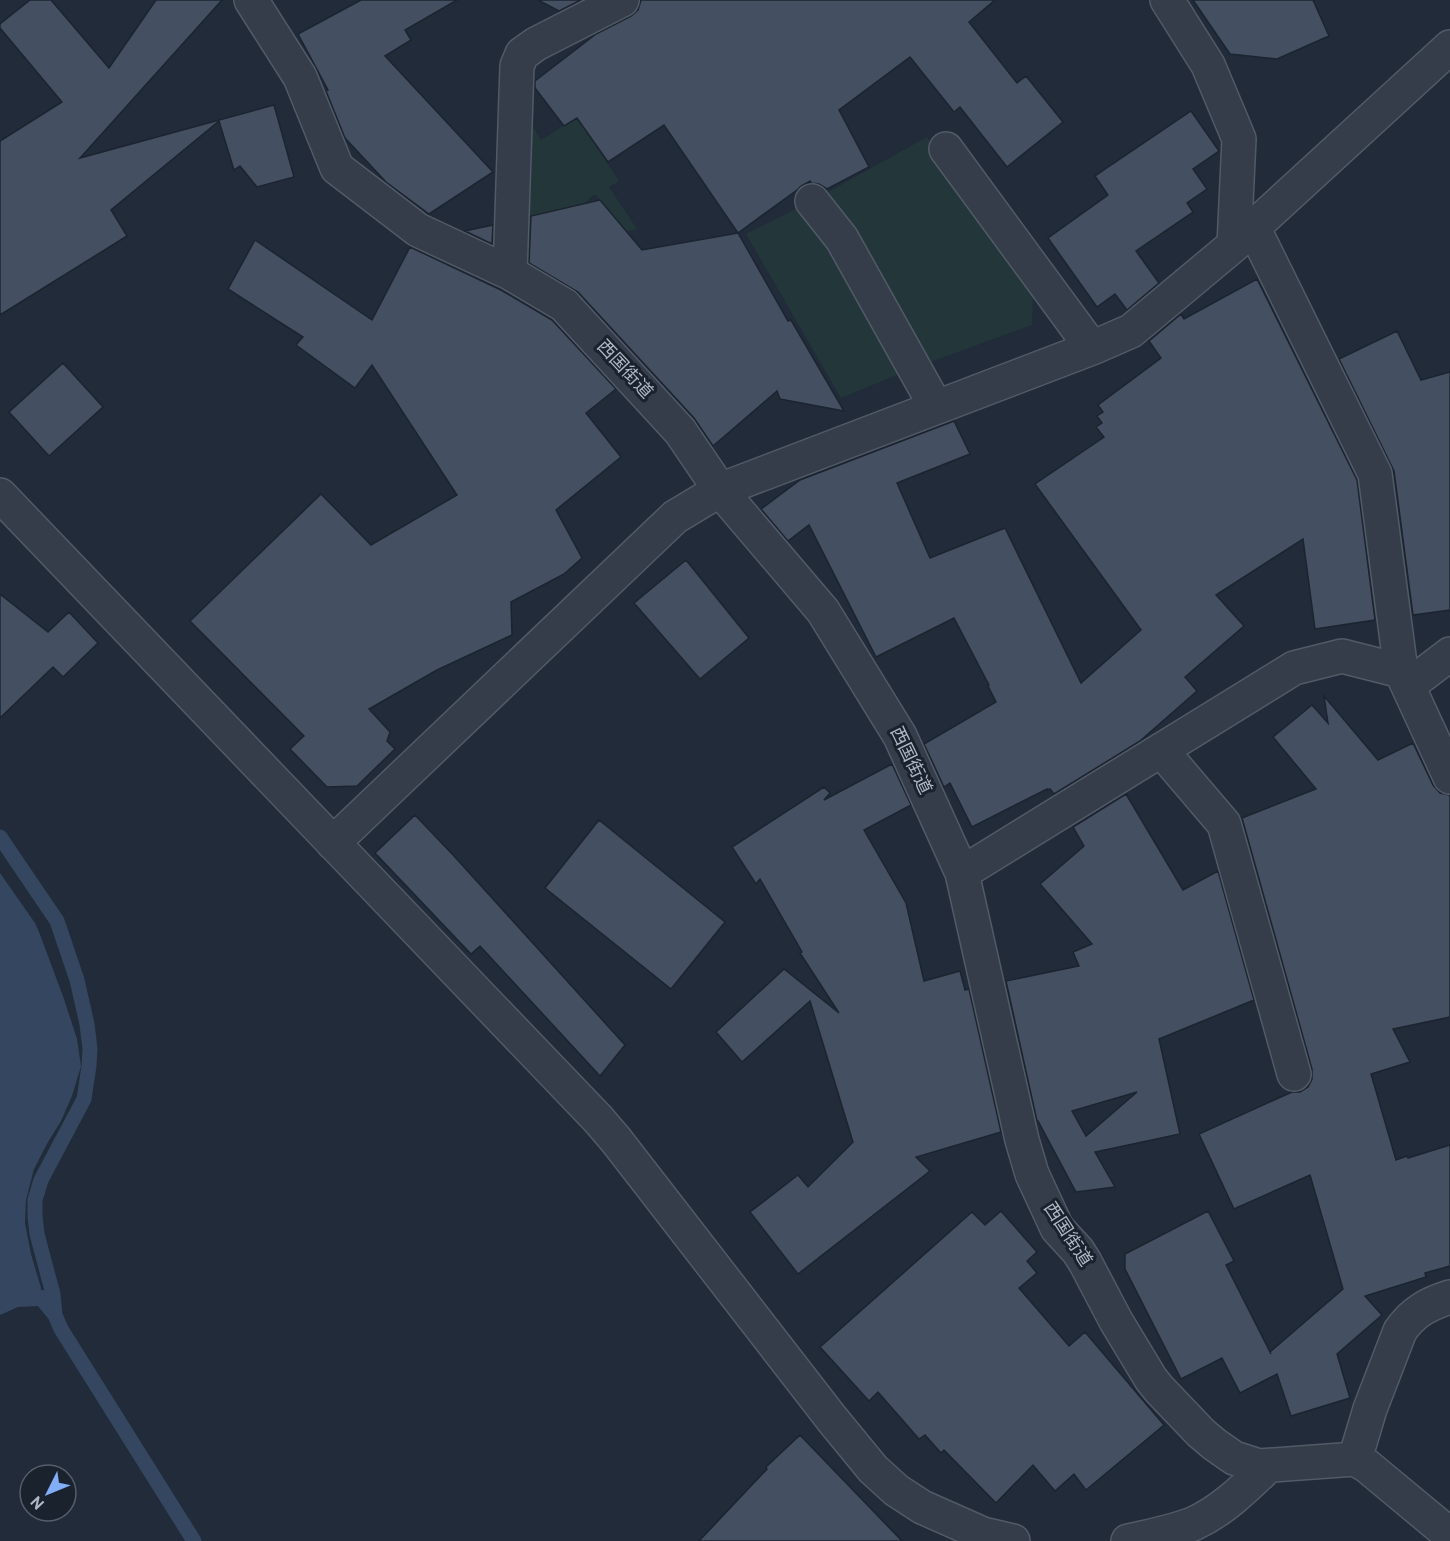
<svg xmlns="http://www.w3.org/2000/svg" width="1450" height="1541" font-family="Overpass,'Noto Sans JP',sans-serif">
<rect width="100%" height="100%" fill="#212b39"/>
<!-- green -->
<path fill="#23373a" d="M 521,107 L 541,140 L 577,117 L 619,181 L 609,187 L 637,229 L 626,231 L 595,194 L 561,223 L 558,210 L 522,218 Z
M 927,137 L 1033,294 L 1032,325 L 914,368 L 841,398 L 746,234 L 812,201 Z"/>
<!-- water -->
<path fill="#354660" d="M 0,873 L 35,923 L 39,932 L 64,999 L 77,1039 L 81,1066 L 72,1096 L 61,1121 L 48,1142 L 34,1169 L 26,1200 L 25,1223 L 31,1254 L 41,1288 L 38,1306 L 18,1307 L 0,1315 Z"/>
<g fill="none" stroke-linecap="round" stroke-linejoin="round">
<!-- stream -->
<path stroke="#354660" stroke-width="15" d="M 0,837 L 57,921 L 77,980 L 87,1024 L 90,1049 L 89,1066 L 84,1099 L 41,1180 L 35,1200 L 35,1216 L 37,1234 L 53,1294 L 55,1315 L 61,1329 L 194,1541
M 40,1297 L 55,1315"/>
</g>
<!-- building -->
<path fill="#445061" stroke="#1c2430" stroke-width="1.5" fill-rule="evenodd" d="M 30,0 L 51,0 L 109,68 L 156,0 L 222,0 L 80,158 L 274,105 L 294,177 L 257,187 L 240,166 L 234,170 L 219,121 L 111,210 L 127,236 L 0,315 L 0,141 L 62,102 L 0,28 L 0,24 Z
M 361,0 L 457,0 L 405,30 L 411,40 L 385,56 L 493,172 L 429,214 L 386,182 L 345,138 L 326,91 L 328,90 L 298,34 Z
M 538,0 L 581,0 L 559,11 Z
M 641,0 L 995,0 L 969,22 L 1017,83 L 1026,76 L 1063,122 L 1007,167 L 960,107 L 954,112 L 910,57 L 839,110 L 869,167 L 827,189 L 819,184 L 811,183 L 810,181 L 801,186 L 797,190 L 738,233 L 664,125 L 608,162 L 577,118 L 564,126 L 535,88 L 535,81 L 596,34 L 631,16 L 638,10 Z
M 1193,0 L 1313,0 L 1329,36 L 1277,59 L 1230,54 Z
M 1191,111 L 1219,151 L 1193,169 L 1207,189 L 1187,203 L 1193,212 L 1136,251 L 1159,283 L 1127,310 L 1115,294 L 1097,307 L 1048,238 L 1108,195 L 1095,176 Z
M 600,200 L 642,250 L 738,233 L 788,321 L 791,320 L 844,411 L 780,399 L 777,391 L 713,446 L 694,418 L 578,292 L 529,263 L 531,216 Z
M 493,225 L 492,244 L 465,231 Z
M 255,240 L 372,320 L 410,247 L 501,290 L 552,320 L 616,389 L 586,413 L 621,457 L 556,510 L 582,558 L 564,574 L 511,602 L 512,635 L 437,670 L 369,709 L 390,732 L 387,741 L 395,749 L 357,786 L 327,787 L 290,749 L 304,736 L 190,621 L 321,494 L 371,545 L 457,495 L 372,365 L 355,388 L 296,345 L 303,337 L 228,289 Z
M 1257,279 L 1357,480 L 1375,620 L 1315,629 L 1303,539 L 1216,595 L 1244,626 L 1185,677 L 1197,691 L 1140,741 L 1054,794 L 1050,789 L 1047,790 L 1047,789 L 972,827 L 950,783 L 944,787 L 924,744 L 996,702 L 988,686 L 989,685 L 954,618 L 876,657 L 809,525 L 788,541 L 761,509 L 800,480 L 954,421 L 970,454 L 897,483 L 930,558 L 1005,528 L 1081,683 L 1141,630 L 1035,484 L 1104,437 L 1096,427 L 1102,423 L 1097,416 L 1103,412 L 1098,405 L 1161,358 L 1149,341 L 1181,314 L 1184,319 Z
M 1397,331 L 1421,380 L 1450,372 L 1450,610 L 1413,615 L 1394,471 L 1339,359 Z
M 63,363 L 103,407 L 49,456 L 9,412 Z
M 686,560 L 749,638 L 700,679 L 634,603 Z
M 0,594 L 48,632 L 69,612 L 98,643 L 63,677 L 53,667 L 0,718 Z
M 1324,696 L 1378,760 L 1413,743 L 1433,785 L 1440,793 L 1450,795 L 1450,1017 L 1393,1029 L 1410,1062 L 1371,1074 L 1396,1160 L 1407,1156 L 1408,1158 L 1450,1145 L 1450,1266 L 1425,1273 L 1426,1277 L 1365,1296 L 1382,1315 L 1337,1354 L 1350,1398 L 1291,1416 L 1277,1374 L 1240,1393 L 1222,1358 L 1181,1379 L 1125,1269 L 1125,1254 L 1208,1211 L 1234,1261 L 1226,1265 L 1271,1354 L 1270,1352 L 1343,1289 L 1310,1175 L 1234,1209 L 1199,1134 L 1292,1092 L 1300,1092 L 1308,1087 L 1312,1079 L 1312,1069 L 1242,818 L 1316,789 L 1273,737 L 1312,705 L 1328,723 Z
M 892,764 L 911,805 L 864,830 L 906,903 L 924,981 L 960,971 L 965,990 L 969,989 L 1001,1132 L 916,1157 L 930,1171 L 798,1274 L 750,1212 L 798,1175 L 808,1187 L 853,1142 L 810,1001 L 742,1062 L 716,1032 L 784,969 L 839,1013 L 800,953 L 802,952 L 760,879 L 756,884 L 732,847 L 824,787 L 830,793 L 824,800 Z
M 1126,794 L 1183,890 L 1218,871 L 1254,1000 L 1159,1039 L 1180,1134 L 1095,1152 L 1115,1187 L 1076,1192 L 1038,1121 L 1037,1121 L 1006,981 L 1079,966 L 1073,952 L 1092,944 L 1040,884 L 1084,846 L 1073,827 ZM 1137,1092 L 1086,1136 L 1072,1111 Z
M 415,815 L 454,856 L 625,1045 L 600,1076 L 480,946 L 471,954 L 375,853 Z
M 599,820 L 725,922 L 671,989 L 545,888 Z
M 1001,1211 L 1037,1252 L 1027,1261 L 1037,1273 L 1019,1288 L 1069,1346 L 1085,1332 L 1164,1425 L 1086,1490 L 1074,1474 L 1055,1491 L 1033,1465 L 996,1503 L 944,1450 L 941,1453 L 925,1435 L 919,1439 L 878,1392 L 869,1401 L 820,1347 L 972,1212 L 985,1225 Z
M 800,1435 L 902,1541 L 699,1541 L 767,1469 L 766,1467 Z"/>
<g fill="none" stroke-linecap="round" stroke-linejoin="round">
<defs>
<path id="minor" d="M 251,0 L 300,77 L 337,168 L 418,230 L 510,273 L 564,305 L 680,431 L 720,490 L 823,611 L 900,736 L 962,873 L 1022,1140 L 1032,1174 L 1057,1228 L 1078,1251 L 1085,1262 L 1116,1321 L 1151,1379 L 1159,1389 L 1201,1433 L 1214,1444 L 1234,1458 L 1259,1466 L 1355,1459 L 1367,1466 L 1450,1535
M 1167,0 L 1208,65 L 1239,139 L 1234,245
M 946,149 L 1092,348
M 812,201 L 842,239 L 936,407
M 1253,227 L 1375,474 L 1401,671 L 1450,777
M 510,273 L 517,66 L 522,54 L 536,44 L 622,0
M 0,495 L 598,1119 L 616,1140 L 832,1419 L 873,1469 L 896,1490 L 922,1507 L 983,1534 L 1013,1541
M 1408,686 L 1450,654
M 1161,750 L 1224,824 L 1294,1074
M 333,843 L 675,517 L 720,490 L 1092,348 L 1131,331 L 1234,245 L 1450,47
M 962,873 L 1294,668 L 1342,656 L 1401,671
M 1355,1459 L 1370,1409 L 1400,1331 C 1413,1312 1428,1304 1450,1297
M 1128,1541 C 1150,1536 1174,1532 1195,1523 C 1223,1510 1246,1487 1268,1466"/>
</defs>
<!-- minor casing -->
<use href="#minor" stroke="#525a67" stroke-width="36"/>
<!-- minor -->
<use href="#minor" stroke="#343d49" stroke-width="33"/>
</g>
<g text-anchor="middle" dominant-baseline="central" stroke-width="6" stroke-linejoin="round" paint-order="stroke">
<!-- street labels -->
<g font-size="18" fill="#afb7c6" stroke="#1a222e">
<text transform="translate(624 370) rotate(47)">西国街道</text>
<text transform="translate(910 761) rotate(64)">西国街道</text>
<text transform="translate(1067 1235) rotate(57)">西国街道</text>
</g>
</g>
<!-- north arrow -->
<g transform="translate(48 1493) rotate(227)"><circle r="28" fill="#1a222e" stroke="#565e6b" stroke-width="1.5"/>
<path d="M0-4.5L10 22L0 15L-10 22Z" fill="#82aef8"/>
<text y="-9" font-size="16" font-weight="bold" text-anchor="middle" fill="#afb7c6">N</text>
</g>
</svg>
